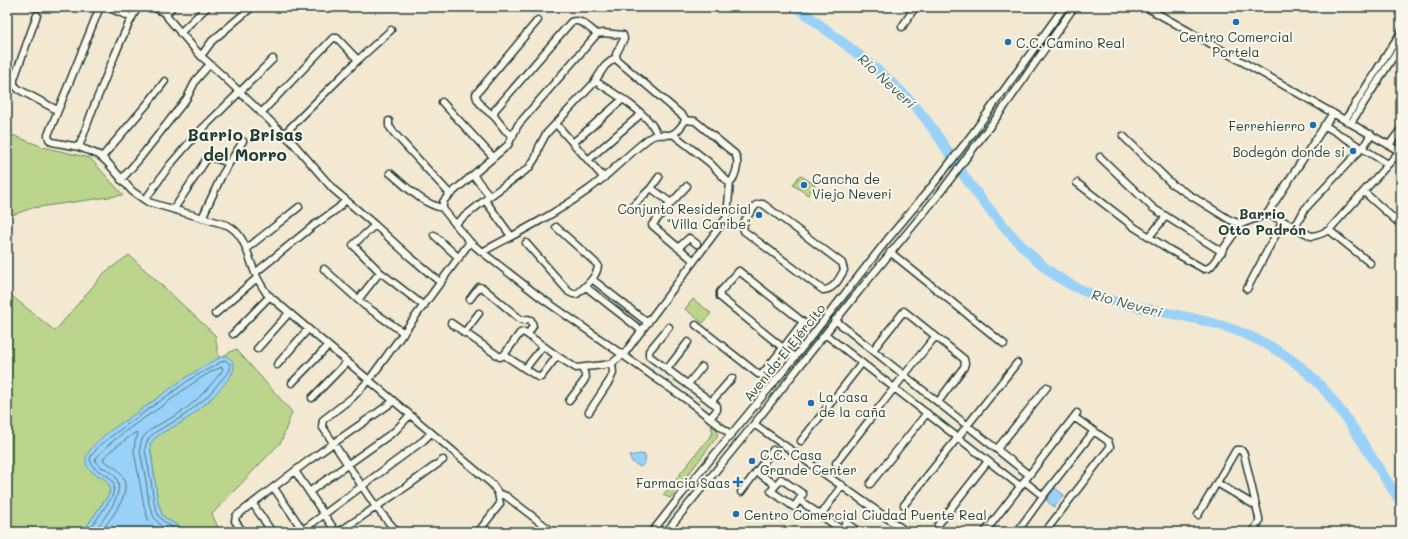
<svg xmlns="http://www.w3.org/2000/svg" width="1408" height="539" font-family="Mali,sans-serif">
<rect width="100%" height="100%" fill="#f3e8d2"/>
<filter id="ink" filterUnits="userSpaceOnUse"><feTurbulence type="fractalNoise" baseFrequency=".025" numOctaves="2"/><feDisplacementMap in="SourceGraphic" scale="8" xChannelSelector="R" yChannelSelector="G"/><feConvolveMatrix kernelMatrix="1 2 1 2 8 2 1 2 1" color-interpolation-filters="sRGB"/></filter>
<g filter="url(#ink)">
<!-- green -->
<path fill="#bbd58d" stroke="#6d8960" d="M 7,133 L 43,147 L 90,158 L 123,195 L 32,208 L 7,217 Z
M 800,175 L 815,185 L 808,195 L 793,185 Z
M 129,255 L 215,335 L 219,358 L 190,375 L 98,441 L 91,471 C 102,478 112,479 109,494 L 83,532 L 7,532 L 7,292 L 55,331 L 104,273 Z
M 693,299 L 711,313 L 703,323 L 685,309 Z
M 236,349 L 292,412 L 281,442 L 212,514 L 220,532 L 188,532 L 165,518 L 162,514 L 158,502 L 150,445 L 152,441 L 159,434 L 184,421 L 209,401 L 233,372 L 225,356 L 223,356 Z
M 711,426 L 718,430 L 717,437 L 670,498 L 663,495 L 713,433 Z"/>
<!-- water -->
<path fill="#99d1f8" stroke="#6896aa" d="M 223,356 C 231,356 234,362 234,369 C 229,384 196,414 182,422 C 171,429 156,433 150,445 L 158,502 L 162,514 L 165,518 L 188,532 L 83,532 L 109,494 L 110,488 C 108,474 85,476 86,460 C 86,454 93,446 97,442 C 109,430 128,419 142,409 C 168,391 194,369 223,356 Z
M 640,454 L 645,455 C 646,461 645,464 640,467 C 636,464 629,462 630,456 Z
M 1055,488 L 1064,495 L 1054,507 L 1046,500 Z"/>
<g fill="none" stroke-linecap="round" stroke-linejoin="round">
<!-- shore -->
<path stroke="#507882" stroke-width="1" d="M 88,532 L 112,497 L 114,488 L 114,483 L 109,477 L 94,468 L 90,460 L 91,456 L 101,444 L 125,426 L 192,378 L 225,360 L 230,364 L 230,370 L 206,398 L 182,417 L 157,431 L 149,438 L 146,444 L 145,450 L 151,481 L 154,503 L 158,515 L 163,521 L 181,532
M 94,532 C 104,517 131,489 112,473 C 107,468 99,468 95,461 L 96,458 C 114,436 142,420 165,404 C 181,392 204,373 222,367 L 223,370 C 209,387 196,403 178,414 C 167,421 155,425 146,434 C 141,439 140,445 140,451 L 146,481 L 149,504 L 154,517 L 159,524 L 170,532
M 101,532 C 113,514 138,489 117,469 C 113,466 108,464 104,461 L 103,459 L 109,452 L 136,432 L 138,434 L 135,442 L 134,451 L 144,506 L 149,522 L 160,532"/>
<!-- river -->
<path stroke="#99d1f8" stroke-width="10" d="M 797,7 C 837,39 882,69 915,106 C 936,130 951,157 969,183 C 992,214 1018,245 1048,270 C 1092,305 1152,308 1205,321 C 1247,331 1291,353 1320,385 C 1352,421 1374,463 1401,502"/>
<defs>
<path id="minor" d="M 100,7 L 48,135 L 49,139 L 52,142 L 79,147 L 99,155 L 107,162 L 132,191 L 148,202 L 227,225 C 246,234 248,258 256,275 C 259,282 263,288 267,294 L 492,484 L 498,493 L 500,504 L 478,532
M 107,7 L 131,17
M 154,7 L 166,14
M 172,7 L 166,14 L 168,18 L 201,56 L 223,76 L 293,143 L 333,189 L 375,225 L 409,256 L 441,283
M 1146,7 L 1401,152
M 37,15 L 14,79 L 14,84 L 18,89 L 57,110
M 902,27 L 915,7
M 180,33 L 207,7
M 201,56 L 212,41 L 252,7
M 595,81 C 612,92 652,115 657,135
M 442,102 L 493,157
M 261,113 L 333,38 L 337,38 L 358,60
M 494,116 C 487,111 476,102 476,94 L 538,20
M 1345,120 L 1401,32
M 389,121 L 389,126 L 394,133 L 450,194
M 1351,123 L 1401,45
M 556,124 L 604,178
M 1324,125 L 1388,164
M 284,134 L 358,60 L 391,30
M 674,135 L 710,163 L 728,182 L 732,181 C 736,173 740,162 735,154 L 695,121 L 685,120
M 513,136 L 505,130 L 494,116 L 495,110 L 571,22 C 581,18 589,28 597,34
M 1123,136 L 1172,184 L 1230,220 L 1241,224 L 1267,214 L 1333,113
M 573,143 L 623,99
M 1389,145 L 1401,129
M 79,147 C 88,121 98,95 109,69 C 118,48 126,26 138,7
M 102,157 L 148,103 L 165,81
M 1100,157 L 1153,208 L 1222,252
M 588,160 L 641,114
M 390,173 C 406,186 422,204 443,208
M 473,175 L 490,196
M 121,180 L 140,158 L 187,98 L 196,80 L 210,64
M 1077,183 L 1134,227 L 1170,250 L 1204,269 L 1209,268 L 1212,265 L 1241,224
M 651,188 L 671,203 L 652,225 L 694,261
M 1364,192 L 1401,225
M 145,200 L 169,166 L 196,135 L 273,59
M 485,200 L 511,236
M 671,203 L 687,186
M 760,204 L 763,204 L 842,263 L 844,270 C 839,279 834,290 823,290 L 744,231 C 740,223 751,212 756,205 Z
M 632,207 L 651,188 L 659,177
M 174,209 L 206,160 C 213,155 221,161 229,163
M 1267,214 L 1283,221 L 1311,236 C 1318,236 1323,233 1329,230 L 1400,151
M 202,218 L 222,175 L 243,141
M 455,224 L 490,196 L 529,168 L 536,157 L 539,147 L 546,134 L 593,84 L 605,66 L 616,57
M 375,225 L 353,245 L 380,272 L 424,306
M 1295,227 L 1305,209 L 1364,146 L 1371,134
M 1329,230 L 1370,263
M 434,235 L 459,258
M 1150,236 L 1166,216
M 526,243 L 569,292 L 573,294 L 577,294 C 585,287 598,276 598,265 L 556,227
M 678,248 L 689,238 L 697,244
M 246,249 L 299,207
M 482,252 C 518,233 555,214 588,190 C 609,175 627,155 648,139 C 661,129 668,141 678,130 C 681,126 684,124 685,120 L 684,117 L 617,60 L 616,54 L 624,39 L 623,35 L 603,33 L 597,34 L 518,125 L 508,145 L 447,197 L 443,202 L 443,209 L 470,242 L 482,252 L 540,297 L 687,400 L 730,434
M 890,252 L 1004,344
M 324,269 L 364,305 L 404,333
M 739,271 L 803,322 L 783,348 L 720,297 L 720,292 Z
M 255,273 L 313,226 L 337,209 L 346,200
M 592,279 L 648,323
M 586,287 L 642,331
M 1247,289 L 1283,221
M 470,299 L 479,287 L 483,288 L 520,319 L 524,320 L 528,319 L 531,320 L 533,326 L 528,334
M 358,300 L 380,272
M 215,314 L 257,278
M 835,320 L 1029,475
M 451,323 L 500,357 L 504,355 L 520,333 L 524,332 L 557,356 L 576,368 L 604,365 L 612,363 L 624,354 L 727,217 L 730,182
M 696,325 L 758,374 L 761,375 L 763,373 L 783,348 L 795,357
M 669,327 L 649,351 L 649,356 L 717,406 L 717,410 L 710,418
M 464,333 L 479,313
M 233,334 L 270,296
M 825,334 L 1020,486
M 257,349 L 289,313
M 873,350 L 904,311 L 964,359 L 965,363 L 964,367 L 938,402
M 504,355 L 538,377 L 541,377 L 557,356
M 277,365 L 308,329
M 525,369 L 543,346
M 667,369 L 688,342
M 292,383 L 328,346
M 688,384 L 702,367
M 312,398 L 347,362
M 569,401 L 584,381 L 586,377 L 582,368
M 711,402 L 732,378
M 589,412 L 610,380 L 613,373 L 612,363
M 754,424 L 904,530
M 801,441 L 862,363
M 997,449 L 1047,387
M 836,463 C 869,421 901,378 935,337
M 295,471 L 336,532
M 757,472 L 776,485
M 781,479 L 803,494 L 794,507 L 771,491 Z
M 1024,481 L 1043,496
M 1217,483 L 1256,506
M 870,484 L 927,413
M 274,488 L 304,532
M 309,492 L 395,431 L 410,415
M 741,492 L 773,450
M 498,493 L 506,496 L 553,532
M 799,500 L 842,530
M 253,504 L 272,532
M 904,505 L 1017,363
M 821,515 L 842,485
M 1198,515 L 1236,450 L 1241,450 L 1244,454 L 1259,518 L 1259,522 L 1253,532
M 938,525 L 988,461
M 303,530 L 424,440 L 431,433
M 243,532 L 235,521 L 236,516 L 308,461 L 394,401
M 339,532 L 410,484 L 443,460
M 397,532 L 376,507 L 322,426 L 323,420 L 353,397 L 369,380 L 470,242
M 652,532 L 681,495 L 795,357 L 887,240 L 932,186 L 973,133 L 1064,7
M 666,532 L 754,424 L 859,291 L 940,193 L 1005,106 L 1074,7
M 840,532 L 846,523 L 859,532
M 985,532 L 1077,413
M 1017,532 L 1043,496 L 1094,431
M 1045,532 L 1110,447 L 1108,441 L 1074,417"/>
</defs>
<!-- minor casing -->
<use href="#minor" stroke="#1f3d34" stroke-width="9"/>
<!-- minor -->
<use href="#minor" stroke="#fbf7ec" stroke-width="6"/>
</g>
</g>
<!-- markers -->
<g fill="#1f6fb2" stroke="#fbf7ec" stroke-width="1.5">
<circle cx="1236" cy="22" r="4"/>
<circle cx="1008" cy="42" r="4"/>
<circle cx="1313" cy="125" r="4"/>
<circle cx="1353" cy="151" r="4"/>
<circle cx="804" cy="185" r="4"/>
<circle cx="759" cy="215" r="4"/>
<circle cx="811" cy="403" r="4"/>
<circle cx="752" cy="461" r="4"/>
<path d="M736 476h4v4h4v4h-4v4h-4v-4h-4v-4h4z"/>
<circle cx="736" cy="514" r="4"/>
</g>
<g text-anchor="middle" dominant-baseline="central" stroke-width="4" stroke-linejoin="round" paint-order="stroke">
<!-- poi labels -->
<g font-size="13" fill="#1f3d34" stroke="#fbf7ec" text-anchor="start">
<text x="1236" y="36" text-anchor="middle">Centro Comercial<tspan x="1236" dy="15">Portela</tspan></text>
<text x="1016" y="42">C.C. Camino Real</text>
<text x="1305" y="125" text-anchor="end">Ferrehierro</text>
<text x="1345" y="151" text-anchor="end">Bodegón donde si</text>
<text x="812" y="178">Cancha de<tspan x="812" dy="15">Viejo Neveri</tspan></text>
<text x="751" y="208" text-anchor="end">Conjunto Residencial<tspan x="751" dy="15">"Villa Caribe"</tspan></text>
<text x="819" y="396">La casa<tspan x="819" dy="15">de la caña</tspan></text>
<text x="760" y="454">C.C. Casa<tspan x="760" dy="15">Grande Center</tspan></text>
<text x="730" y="482" text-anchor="end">Farmacia Saas</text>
<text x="744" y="514">Centro Comercial Ciudad Puente Real</text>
</g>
<!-- street labels -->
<g font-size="13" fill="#1f3d34" stroke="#fbf7ec">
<text transform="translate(784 352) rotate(-51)">Avenida El Ejército</text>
</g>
<!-- water labels -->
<g font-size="14" font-style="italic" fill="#375b5b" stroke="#fbf7ec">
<text transform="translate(887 81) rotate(43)">Río Neverí</text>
<text transform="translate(1127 303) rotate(15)">Río Neverí</text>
</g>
<!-- neighbourhood labels -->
<g font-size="14" font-weight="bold" fill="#1f3d34" stroke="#fbf7ec">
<text x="1262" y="213">Barrio<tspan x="1262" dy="16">Otto Padrón</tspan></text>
</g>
<!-- district labels -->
<g font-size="17" font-weight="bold" fill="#1f3d34" stroke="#fbf7ec">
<text x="245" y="134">Barrio Brisas<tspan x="245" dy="20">del Morro</tspan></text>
</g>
</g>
<!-- margin -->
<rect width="1408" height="539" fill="none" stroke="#fbf7ec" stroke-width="24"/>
<rect x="12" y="12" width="1384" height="515" fill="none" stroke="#1f3d34" stroke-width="1.5" filter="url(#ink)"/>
</svg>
